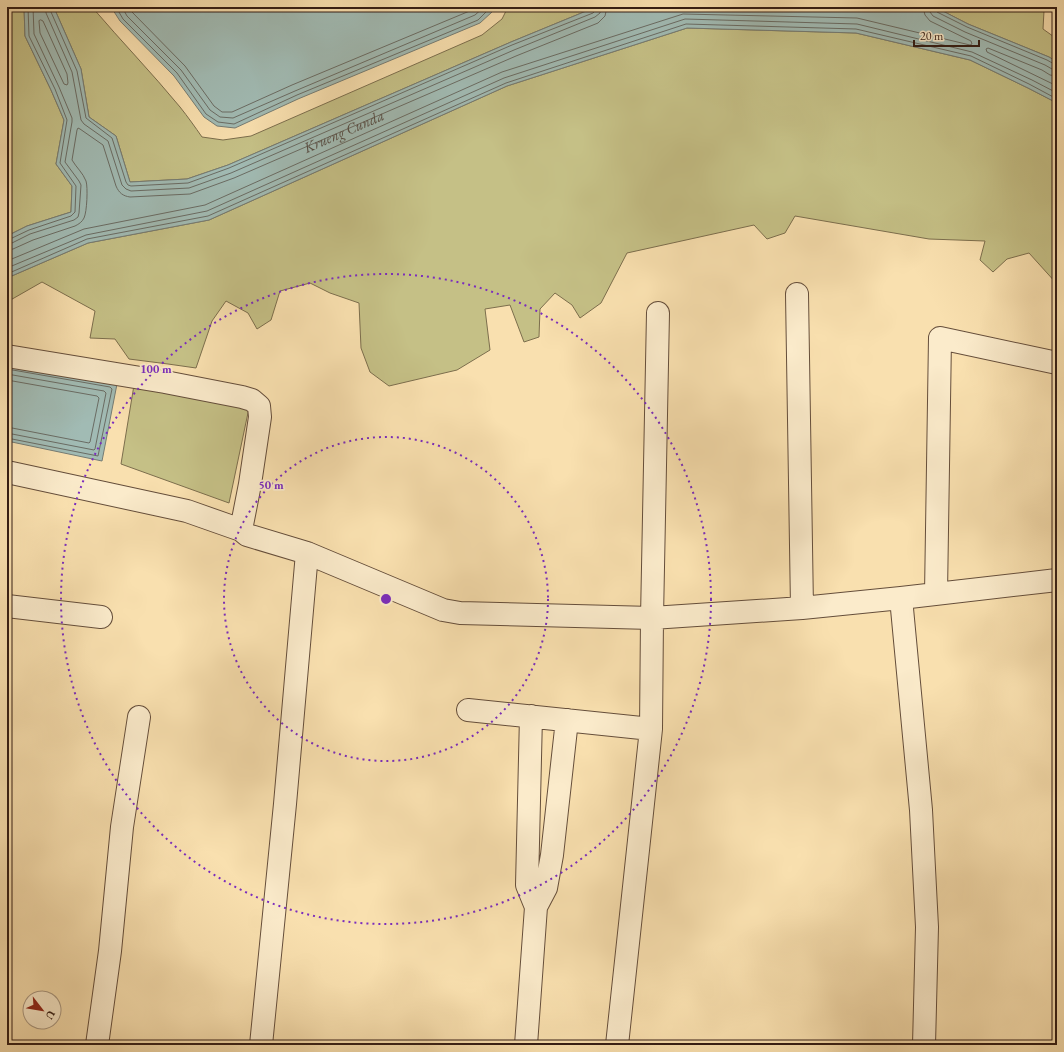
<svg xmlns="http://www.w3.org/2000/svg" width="1064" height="1052" font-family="'EB Garamond',serif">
<rect width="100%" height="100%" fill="#f9e0af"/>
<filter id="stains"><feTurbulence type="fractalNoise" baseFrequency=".005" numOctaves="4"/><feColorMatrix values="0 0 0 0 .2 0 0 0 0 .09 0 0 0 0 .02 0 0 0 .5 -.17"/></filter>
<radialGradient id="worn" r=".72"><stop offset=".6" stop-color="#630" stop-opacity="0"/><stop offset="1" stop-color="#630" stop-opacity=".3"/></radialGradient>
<!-- green -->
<path fill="#c5c086" stroke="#7c6e4d" d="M 7,7 L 24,7 L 25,36 L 51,90 L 64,120 L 56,164 L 72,186 L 71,212 L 27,226 L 7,236 Z
M 54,7 L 92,7 C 121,41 152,73 180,107 C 188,117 195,127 202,137 L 223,140 L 251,136 L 482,35 L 502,19 L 508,7 L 596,7 L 511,42 L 228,165 L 187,179 L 130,182 L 116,136 L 89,117 L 81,69 L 55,10 Z
M 935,7 L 1037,7 L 1044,11 L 1043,29 L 1057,39 L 1057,62 L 1049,57 L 968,24 Z
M 687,28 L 856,33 L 970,60 L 1028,88 L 1057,103 L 1057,284 L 1029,253 L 1007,259 L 993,272 L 980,260 L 985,241 L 929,239 L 795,216 L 785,233 L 767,239 L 754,225 L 627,253 L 601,303 L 580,318 L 572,305 L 555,293 L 540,309 L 539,337 L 524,342 L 510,305 L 485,309 L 490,350 L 457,370 L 389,386 L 370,372 L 361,348 L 359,303 L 330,293 L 310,283 L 280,291 L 271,320 L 257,329 L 248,313 L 226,301 L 212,321 L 196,368 L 168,364 L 129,359 L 115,339 L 90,338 L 95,311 L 42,282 L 7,302 L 7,278 L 88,243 L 209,220 L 507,86 Z
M 134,385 L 249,408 L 229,503 L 121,464 Z"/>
<!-- water -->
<path fill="#a1bbb4" stroke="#757c74" d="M 24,7 L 54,7 L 55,10 L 81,69 L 89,117 L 116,136 L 130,182 L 187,179 L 228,165 L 511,42 L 596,7 L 935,7 L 968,24 L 1049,57 L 1057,62 L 1057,103 L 1028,88 L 970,60 L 856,33 L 687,28 L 507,86 L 209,220 L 88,243 L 7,278 L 7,236 L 27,226 L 71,212 L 72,186 L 56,164 L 64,120 L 51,90 L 25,36 Z
M 111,7 L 494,7 L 492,12 L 480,23 L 298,99 L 235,128 L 217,126 L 204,117 L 174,76 L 120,21 Z
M 7,365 L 117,384 L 102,461 L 7,441 Z"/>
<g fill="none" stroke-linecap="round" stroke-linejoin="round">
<!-- shore -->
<g stroke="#6a6c64" stroke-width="1">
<path d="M 46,7 L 46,13 L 72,72 L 81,120 L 84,124 L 108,141 L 122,185 L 126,189 L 131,191 L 189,188 L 231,173 L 514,50 L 595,17 L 600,13 L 601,7"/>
<path d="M 51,7 L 51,12 L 77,71 L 86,118 L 112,138 L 126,182 L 128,185 L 131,186 L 188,183 L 229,168 L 512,45 L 593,13 L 596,10 L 596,7"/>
<path d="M 116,7 L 123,19 L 177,73 L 206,114 L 218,122 L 234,124 L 297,95 L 478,20 L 488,10 L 489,7"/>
<path d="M 122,7 L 127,16 L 181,70 L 210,110 L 220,117 L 233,118 L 295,91 L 475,15 L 484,7"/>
<path d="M 129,7 L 132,12 L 185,66 L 214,106 L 222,112 L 232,112 L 292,85 L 472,10 L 475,7"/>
<path d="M 929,7 L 930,12 L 933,16 L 965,32 L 1045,65 L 1052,69 L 1057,70"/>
<path d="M 934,7 L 935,10 L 937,12 L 967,27 L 1047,60 L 1054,64 L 1057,65"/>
<path d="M 41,20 L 43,21 L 67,74 L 68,83 L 67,85 L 64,84 L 40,33 L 39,21 Z"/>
<path d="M 1057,76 L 1050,75 L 1042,70 L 988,48 L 986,49 L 987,52 L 1057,86"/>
<path d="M 7,239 L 10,239 L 29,230 L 71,216 L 75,212 L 76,186 L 60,163 L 67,120 L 55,89 L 29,36 L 28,7"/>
<path d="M 7,244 L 12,243 L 30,234 L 74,220 L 78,217 L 79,213 L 81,185 L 79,181 L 65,162 L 72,122 L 72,118 L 59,87 L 34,34 L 33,7"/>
<path id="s1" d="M 7,250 L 13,249 L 33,240 L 75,226 C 79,224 82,222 84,218 C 87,212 88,187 86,181 C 83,173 76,167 72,160 L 77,130 L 78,128 L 80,129 L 103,145 L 116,186 C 119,193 123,196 130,197 L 190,194 L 234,178 L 516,56 L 598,23 L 605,16 L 607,7"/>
<path d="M 7,261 L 84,229 L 205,205 L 502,72 L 683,14 L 857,18 L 970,45 L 972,44 L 971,41 L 930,21 L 925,15 L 923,7"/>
<path d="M 7,268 L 86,235 L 207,211 L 504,78 L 685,19 L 857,24 L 972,52 L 1032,80 L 1057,93"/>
<path d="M 7,274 L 87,239 L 208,216 L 506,83 L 686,24 L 856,29 L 971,56 L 1029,84 L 1057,99"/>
<path d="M 7,369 L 110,387 L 112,389 L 98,456 L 7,438"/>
<path d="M 7,374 L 104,391 L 106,393 L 95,449 L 94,450 L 7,433"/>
<path d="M 7,380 L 97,396 L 99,398 L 90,442 L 89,443 L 7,427"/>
</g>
<defs>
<path id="minor" d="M 797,294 L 802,608
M 7,356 L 165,382 L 242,397 L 252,400 L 259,406 L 260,417 L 250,484 L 241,530
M 7,472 L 187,511 L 241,530 L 247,535 L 307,553 L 443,610 L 460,613 L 652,618 L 802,608 L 901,598 L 1057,580
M 936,594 L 940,338 L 1057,363
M 901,598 L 921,810 L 927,927 L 924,1045
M 7,606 L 101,617
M 468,710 L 651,729
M 531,716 L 527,885 L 536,907
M 97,1045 L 110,951 L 122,827 L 139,717
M 261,1045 L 285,804 L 307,553
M 526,1045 L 536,907 L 546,888 L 552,855 L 567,720
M 617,1045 L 651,729 L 652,618 L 658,313"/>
</defs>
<!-- minor casing -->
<use href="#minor" stroke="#654e3b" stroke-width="24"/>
<!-- minor -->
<use href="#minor" stroke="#fbebcb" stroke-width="22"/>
</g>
<!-- distance rings -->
<g fill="none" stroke="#7b2cbf" stroke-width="2" stroke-dasharray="2 4">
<circle cx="386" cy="599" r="162"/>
<circle cx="386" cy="599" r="325"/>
</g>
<g text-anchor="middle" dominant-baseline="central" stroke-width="3.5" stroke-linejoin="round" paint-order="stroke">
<!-- water labels -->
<g font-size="15" font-style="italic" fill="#554c44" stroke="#fbebcb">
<text stroke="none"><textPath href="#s1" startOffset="498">Krueng Cunda</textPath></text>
</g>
</g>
<circle cx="386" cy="599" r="6" fill="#7b2cbf" stroke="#fbebcb" stroke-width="2"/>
<g font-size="12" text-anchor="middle" font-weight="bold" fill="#7b2cbf" stroke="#fbebcb" stroke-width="3.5" stroke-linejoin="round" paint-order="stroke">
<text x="156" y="373">100 m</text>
<text x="271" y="489">50 m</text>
</g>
<!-- margin -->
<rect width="1064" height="1052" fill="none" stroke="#f9e0af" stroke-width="24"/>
<rect x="8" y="8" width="1048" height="1036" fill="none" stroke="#341d14" stroke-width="2"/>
<rect x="12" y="12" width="1040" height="1028" fill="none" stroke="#341d14"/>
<!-- north arrow -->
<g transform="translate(42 1010) rotate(121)"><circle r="19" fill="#fbebcb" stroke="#ab9982"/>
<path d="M0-3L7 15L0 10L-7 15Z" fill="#8f2418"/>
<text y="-6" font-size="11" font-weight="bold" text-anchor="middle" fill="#341d14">U</text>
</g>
<!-- scale -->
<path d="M914 40v6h65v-6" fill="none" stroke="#341d14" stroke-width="2"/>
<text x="920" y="40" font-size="12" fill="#341d14" stroke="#fbebcb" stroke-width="3" paint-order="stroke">20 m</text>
<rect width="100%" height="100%" filter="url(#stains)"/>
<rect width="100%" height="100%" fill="url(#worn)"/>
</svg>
